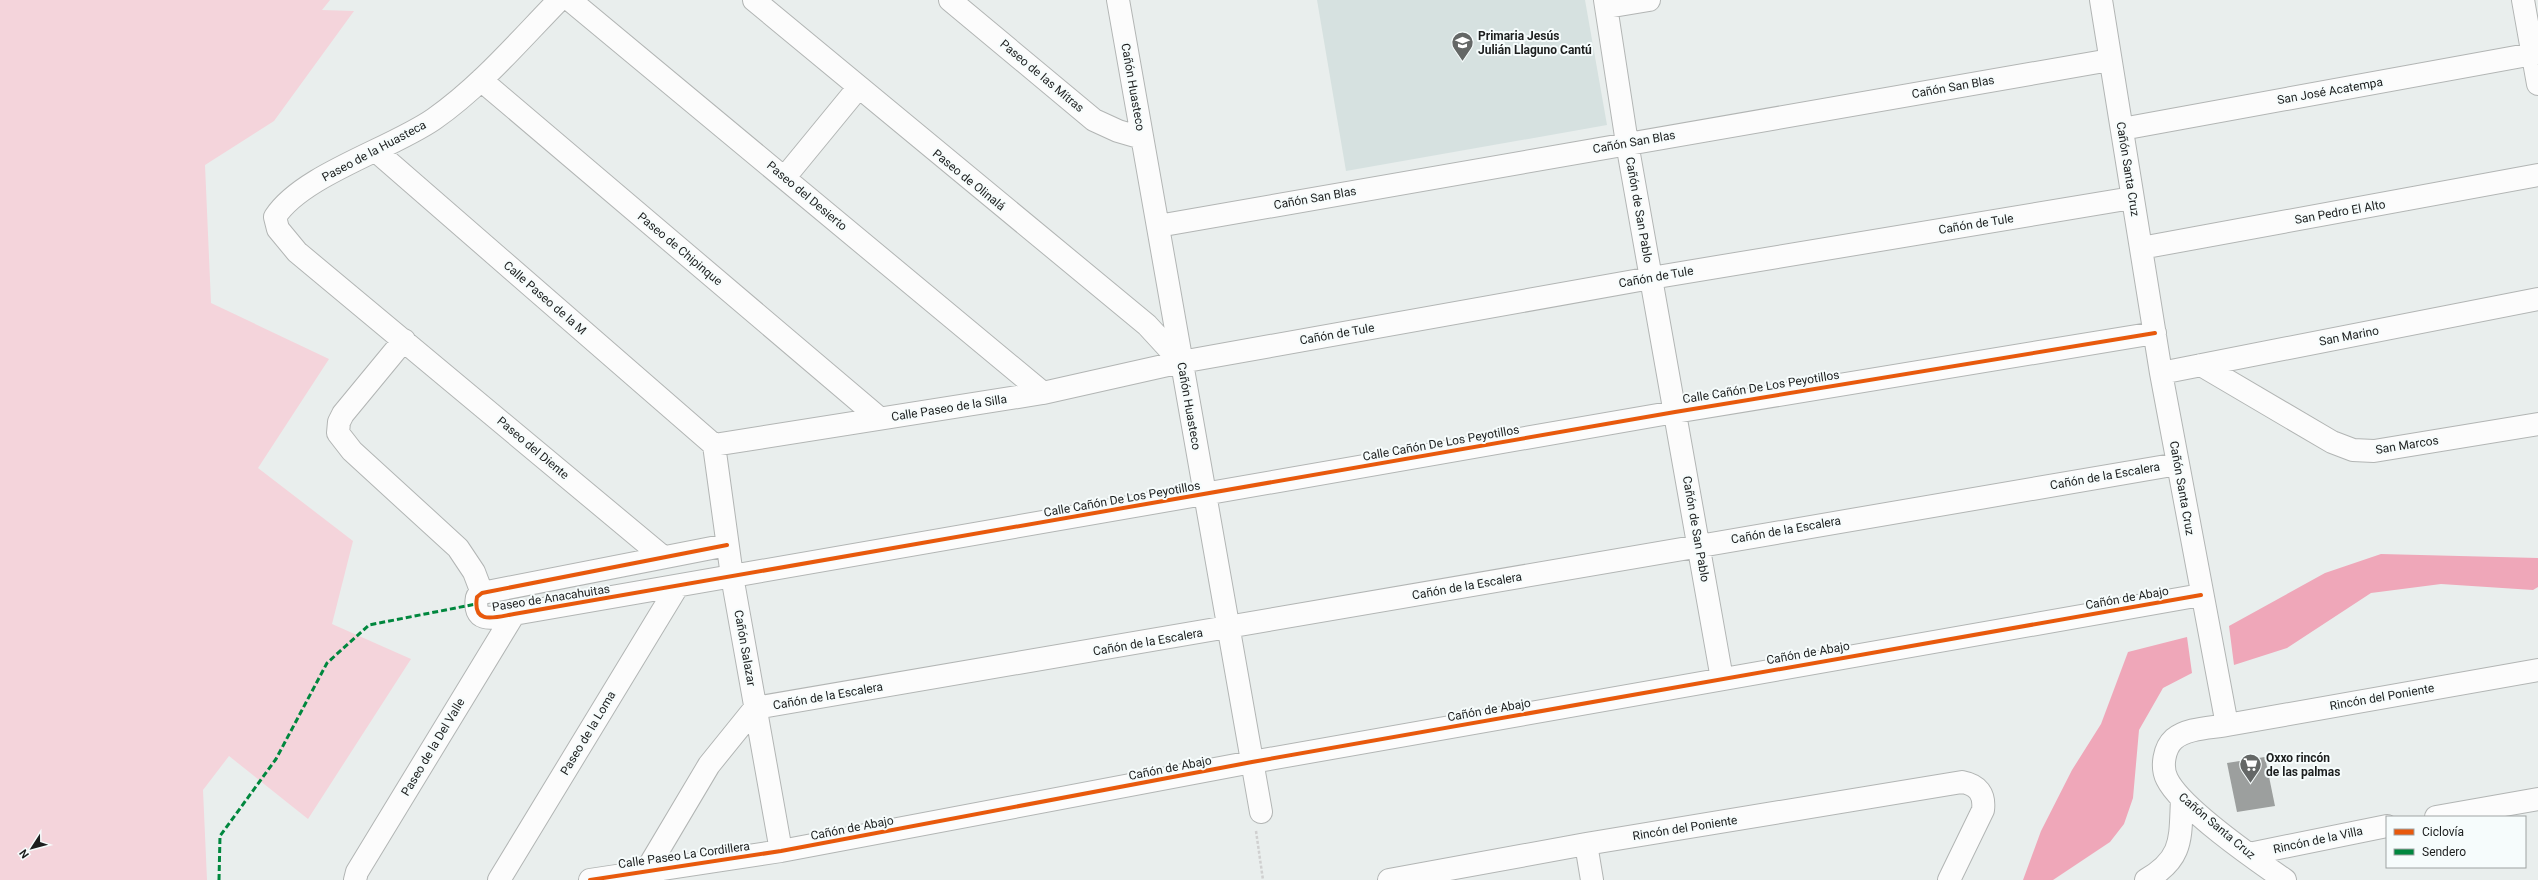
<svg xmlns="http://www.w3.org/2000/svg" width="2538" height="880" font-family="Roboto,sans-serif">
<rect width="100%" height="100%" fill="#e9eeed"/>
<!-- built -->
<path fill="#d6e1e0" d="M 1317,0 L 1585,0 L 1607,125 L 1346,171 Z"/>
<!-- green -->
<path fill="#f4d4db" d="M 0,0 L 330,0 L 322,10 L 354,11 L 274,121 L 205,165 L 211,303 L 329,359 L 258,468 L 353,541 L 332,624 L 411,659 L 308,819 L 229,756 L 203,790 L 207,880 L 0,880 Z"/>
<!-- water -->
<path fill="#efa7b9" d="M 2381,554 L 2538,558 L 2538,587 L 2533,590 L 2441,584 L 2371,593 L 2287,648 L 2234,665 L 2229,626 L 2325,573 Z
M 2187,637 L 2192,673 L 2163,688 L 2139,730 L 2133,798 L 2124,824 L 2110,842 L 2053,880 L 2023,880 L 2041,831 L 2072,770 L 2101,724 L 2128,652 Z"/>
<!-- building -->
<path fill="#9c9f9e" d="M 2265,757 L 2275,806 L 2237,812 L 2227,763 Z"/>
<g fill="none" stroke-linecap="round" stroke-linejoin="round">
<defs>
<path id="minor" d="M 559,0 C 519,41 481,86 434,119 C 391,149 302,175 275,217 L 278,229 L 297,252 L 663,557
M 570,0 L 1043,393
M 754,0 L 1147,325 L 1181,362
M 950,0 L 1094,120 L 1118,131 L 1142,138
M 1118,0 L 1261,812
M 1605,0 L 1627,143 L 1722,679
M 2101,0 L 2161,373 L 2227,725
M 2523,0 L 2538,84
M 1607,7 L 1649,0
M 481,80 L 879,418
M 2122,129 L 2538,53
M 376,151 L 714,445
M 785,177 L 858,88
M 1158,226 L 2110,60
M 2141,248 L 2538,175
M 404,340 L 343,414 L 339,422 L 338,433 L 352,451 L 458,548 L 474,572 L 482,593
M 2201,365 L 2332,442 L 2353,450 L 2374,451 L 2538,424
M 2161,373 L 2538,299
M 714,445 L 1043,393 L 1181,362 L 1651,278 L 2132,198
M 714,445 L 732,576 L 781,851
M 727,545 L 482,593 L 477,597 C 472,626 496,617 514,614 L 1675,412 L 2155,333
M 2436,817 L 2538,799
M 1586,844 L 1592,880
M 2249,854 L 2387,826
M 646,871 L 709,765 L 755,708 C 1230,628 1704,543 2178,464
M 355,880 L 357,872 L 514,614
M 499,880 L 677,587
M 590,880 L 781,851 L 1252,762 L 2201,595
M 1389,880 L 1586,844 L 1962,782 C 1978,785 1985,794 1983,810 L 1949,880
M 2146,880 C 2184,858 2180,838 2182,799
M 2285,880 C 2256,860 2181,808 2167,779 C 2161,767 2164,748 2174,739 C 2187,728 2211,728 2227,725 L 2538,670"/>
</defs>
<!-- minor casing -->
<use href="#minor" stroke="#b2b5b4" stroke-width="24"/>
<!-- path -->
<path stroke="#d0d0d0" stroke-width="2.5" stroke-dasharray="3 2" stroke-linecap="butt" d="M 1256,831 L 1263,880"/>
<!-- minor -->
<use href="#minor" stroke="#fcfcfc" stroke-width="22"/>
<!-- quiet -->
<path stroke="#00873e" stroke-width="3" stroke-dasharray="6 3" stroke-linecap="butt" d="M 219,880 L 220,836 L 276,759 L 327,663 L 369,625 L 476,604"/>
<defs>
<path id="cycleway" d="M 727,545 L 482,593 L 477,597 C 472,626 496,617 514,614 L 1675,412 L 2155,333
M 590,880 L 781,851 L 1252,762 L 2201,595"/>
</defs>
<!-- cycleway casing -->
<use href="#cycleway" stroke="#f6fcfc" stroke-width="6"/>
<!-- cycleway -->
<use href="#cycleway" stroke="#e8590c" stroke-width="4"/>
</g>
<!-- icons -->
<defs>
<symbol id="school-pin" viewBox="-11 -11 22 30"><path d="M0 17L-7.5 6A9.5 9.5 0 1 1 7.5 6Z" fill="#646766" stroke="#f6fcfc"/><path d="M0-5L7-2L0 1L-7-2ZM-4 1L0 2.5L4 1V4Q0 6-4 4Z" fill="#fff"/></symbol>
<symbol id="supermarket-pin" viewBox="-11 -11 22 30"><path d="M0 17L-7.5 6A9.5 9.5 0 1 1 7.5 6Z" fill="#646766" stroke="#f6fcfc"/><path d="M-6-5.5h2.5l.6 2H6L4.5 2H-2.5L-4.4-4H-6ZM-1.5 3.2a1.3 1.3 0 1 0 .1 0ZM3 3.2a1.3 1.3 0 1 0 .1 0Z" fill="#fff"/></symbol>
</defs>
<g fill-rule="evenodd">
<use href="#school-pin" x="1450" y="30" width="25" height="34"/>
<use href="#supermarket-pin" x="2238" y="752" width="25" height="34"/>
</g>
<g text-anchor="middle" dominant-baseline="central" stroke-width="4" stroke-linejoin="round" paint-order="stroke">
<!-- poi labels -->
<g font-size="12" font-weight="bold" fill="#1c1e1e" stroke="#f6fcfc" text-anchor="start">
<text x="1478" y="36">Primaria Jesús<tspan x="1478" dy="14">Julián Llaguno Cantú</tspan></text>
<text x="2266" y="758">Oxxo rincón<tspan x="2266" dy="14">de las palmas</tspan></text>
</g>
<!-- street labels -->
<g font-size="12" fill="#1c1e1e" stroke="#f6fcfc">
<text transform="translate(1042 76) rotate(40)">Paseo de las Mitras</text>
<text transform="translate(1133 87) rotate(80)">Cañón Huasteco</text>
<text transform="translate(1953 87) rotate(-10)">Cañón San Blas</text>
<text transform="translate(2330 91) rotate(-10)">San José Acatempa</text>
<text transform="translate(1634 142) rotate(-10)">Cañón San Blas</text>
<text transform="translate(374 151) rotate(-28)">Paseo de la Huasteca</text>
<text transform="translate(2128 169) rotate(81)">Cañón Santa Cruz</text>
<text transform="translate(969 180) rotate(39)">Paseo de Olinalá</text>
<text transform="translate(807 196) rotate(40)">Paseo del Desierto</text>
<text transform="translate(1315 198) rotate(-10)">Cañón San Blas</text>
<text transform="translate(1639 210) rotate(80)">Cañón de San Pablo</text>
<text transform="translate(2340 212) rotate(-10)">San Pedro El Alto</text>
<text transform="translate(1976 224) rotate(-9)">Cañón de Tule</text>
<text transform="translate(680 249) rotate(40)">Paseo de Chipinque</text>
<text transform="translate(1656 277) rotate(-10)">Cañón de Tule</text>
<text transform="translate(545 298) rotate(41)">Calle Paseo de la M</text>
<text transform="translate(1337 334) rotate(-10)">Cañón de Tule</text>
<text transform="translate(2349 336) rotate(-11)">San Marino</text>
<text transform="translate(1761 387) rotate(-9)">Calle Cañón De Los Peyotillos</text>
<text transform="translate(1189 406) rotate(80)">Cañón Huasteco</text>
<text transform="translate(949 408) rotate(-9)">Calle Paseo de la Silla</text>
<text transform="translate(1441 443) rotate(-10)">Calle Cañón De Los Peyotillos</text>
<text transform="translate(2407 445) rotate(-9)">San Marcos</text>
<text transform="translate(533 448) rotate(40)">Paseo del Diente</text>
<text transform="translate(2105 476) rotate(-10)">Cañón de la Escalera</text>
<text transform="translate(2182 488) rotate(80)">Cañón Santa Cruz</text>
<text transform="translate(1122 499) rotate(-10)">Calle Cañón De Los Peyotillos</text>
<text transform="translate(1696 529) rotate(80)">Cañón de San Pablo</text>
<text transform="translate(1786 530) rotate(-10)">Cañón de la Escalera</text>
<text transform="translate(1467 586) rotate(-10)">Cañón de la Escalera</text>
<text transform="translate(551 598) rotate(-9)">Paseo de Anacahuitas</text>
<text transform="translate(2127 598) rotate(-10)">Cañón de Abajo</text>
<text transform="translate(1148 642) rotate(-10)">Cañón de la Escalera</text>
<text transform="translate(745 648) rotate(80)">Cañón Salazar</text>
<text transform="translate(1808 653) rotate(-10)">Cañón de Abajo</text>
<text transform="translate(828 696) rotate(-10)">Cañón de la Escalera</text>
<text transform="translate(2382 697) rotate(-10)">Rincón del Poniente</text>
<text transform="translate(1489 710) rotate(-10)">Cañón de Abajo</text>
<text transform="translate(588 733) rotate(-59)">Paseo de la Loma</text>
<text transform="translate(433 747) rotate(-59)">Paseo de la Del Valle</text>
<text transform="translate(1170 768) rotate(-11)">Cañón de Abajo</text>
<text transform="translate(2217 826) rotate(40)">Cañón Santa Cruz</text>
<text transform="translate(852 828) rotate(-11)">Cañón de Abajo</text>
<text transform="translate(1685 828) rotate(-9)">Rincón del Poniente</text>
<text transform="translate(2318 840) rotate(-12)">Rincón de la Villa</text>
<text transform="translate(684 855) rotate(-8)">Calle Paseo La Cordillera</text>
</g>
</g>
<!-- legend -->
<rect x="2386" y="816" width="140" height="52" fill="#f6fcfc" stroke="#9fa3a3"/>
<rect x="2394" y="829" width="20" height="6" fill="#e8590c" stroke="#9fa3a3"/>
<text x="2422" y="836" font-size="12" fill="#1c1e1e">Ciclovía</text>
<rect x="2394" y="849" width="20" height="6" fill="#00873e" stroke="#9fa3a3"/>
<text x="2422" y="856" font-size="12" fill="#1c1e1e">Sendero</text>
<!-- north arrow -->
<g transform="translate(32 848) rotate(234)" stroke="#f6fcfc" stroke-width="3" paint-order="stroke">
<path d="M0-3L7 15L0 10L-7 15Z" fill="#1c1e1e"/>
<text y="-6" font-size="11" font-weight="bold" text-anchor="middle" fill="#1c1e1e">N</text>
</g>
</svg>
